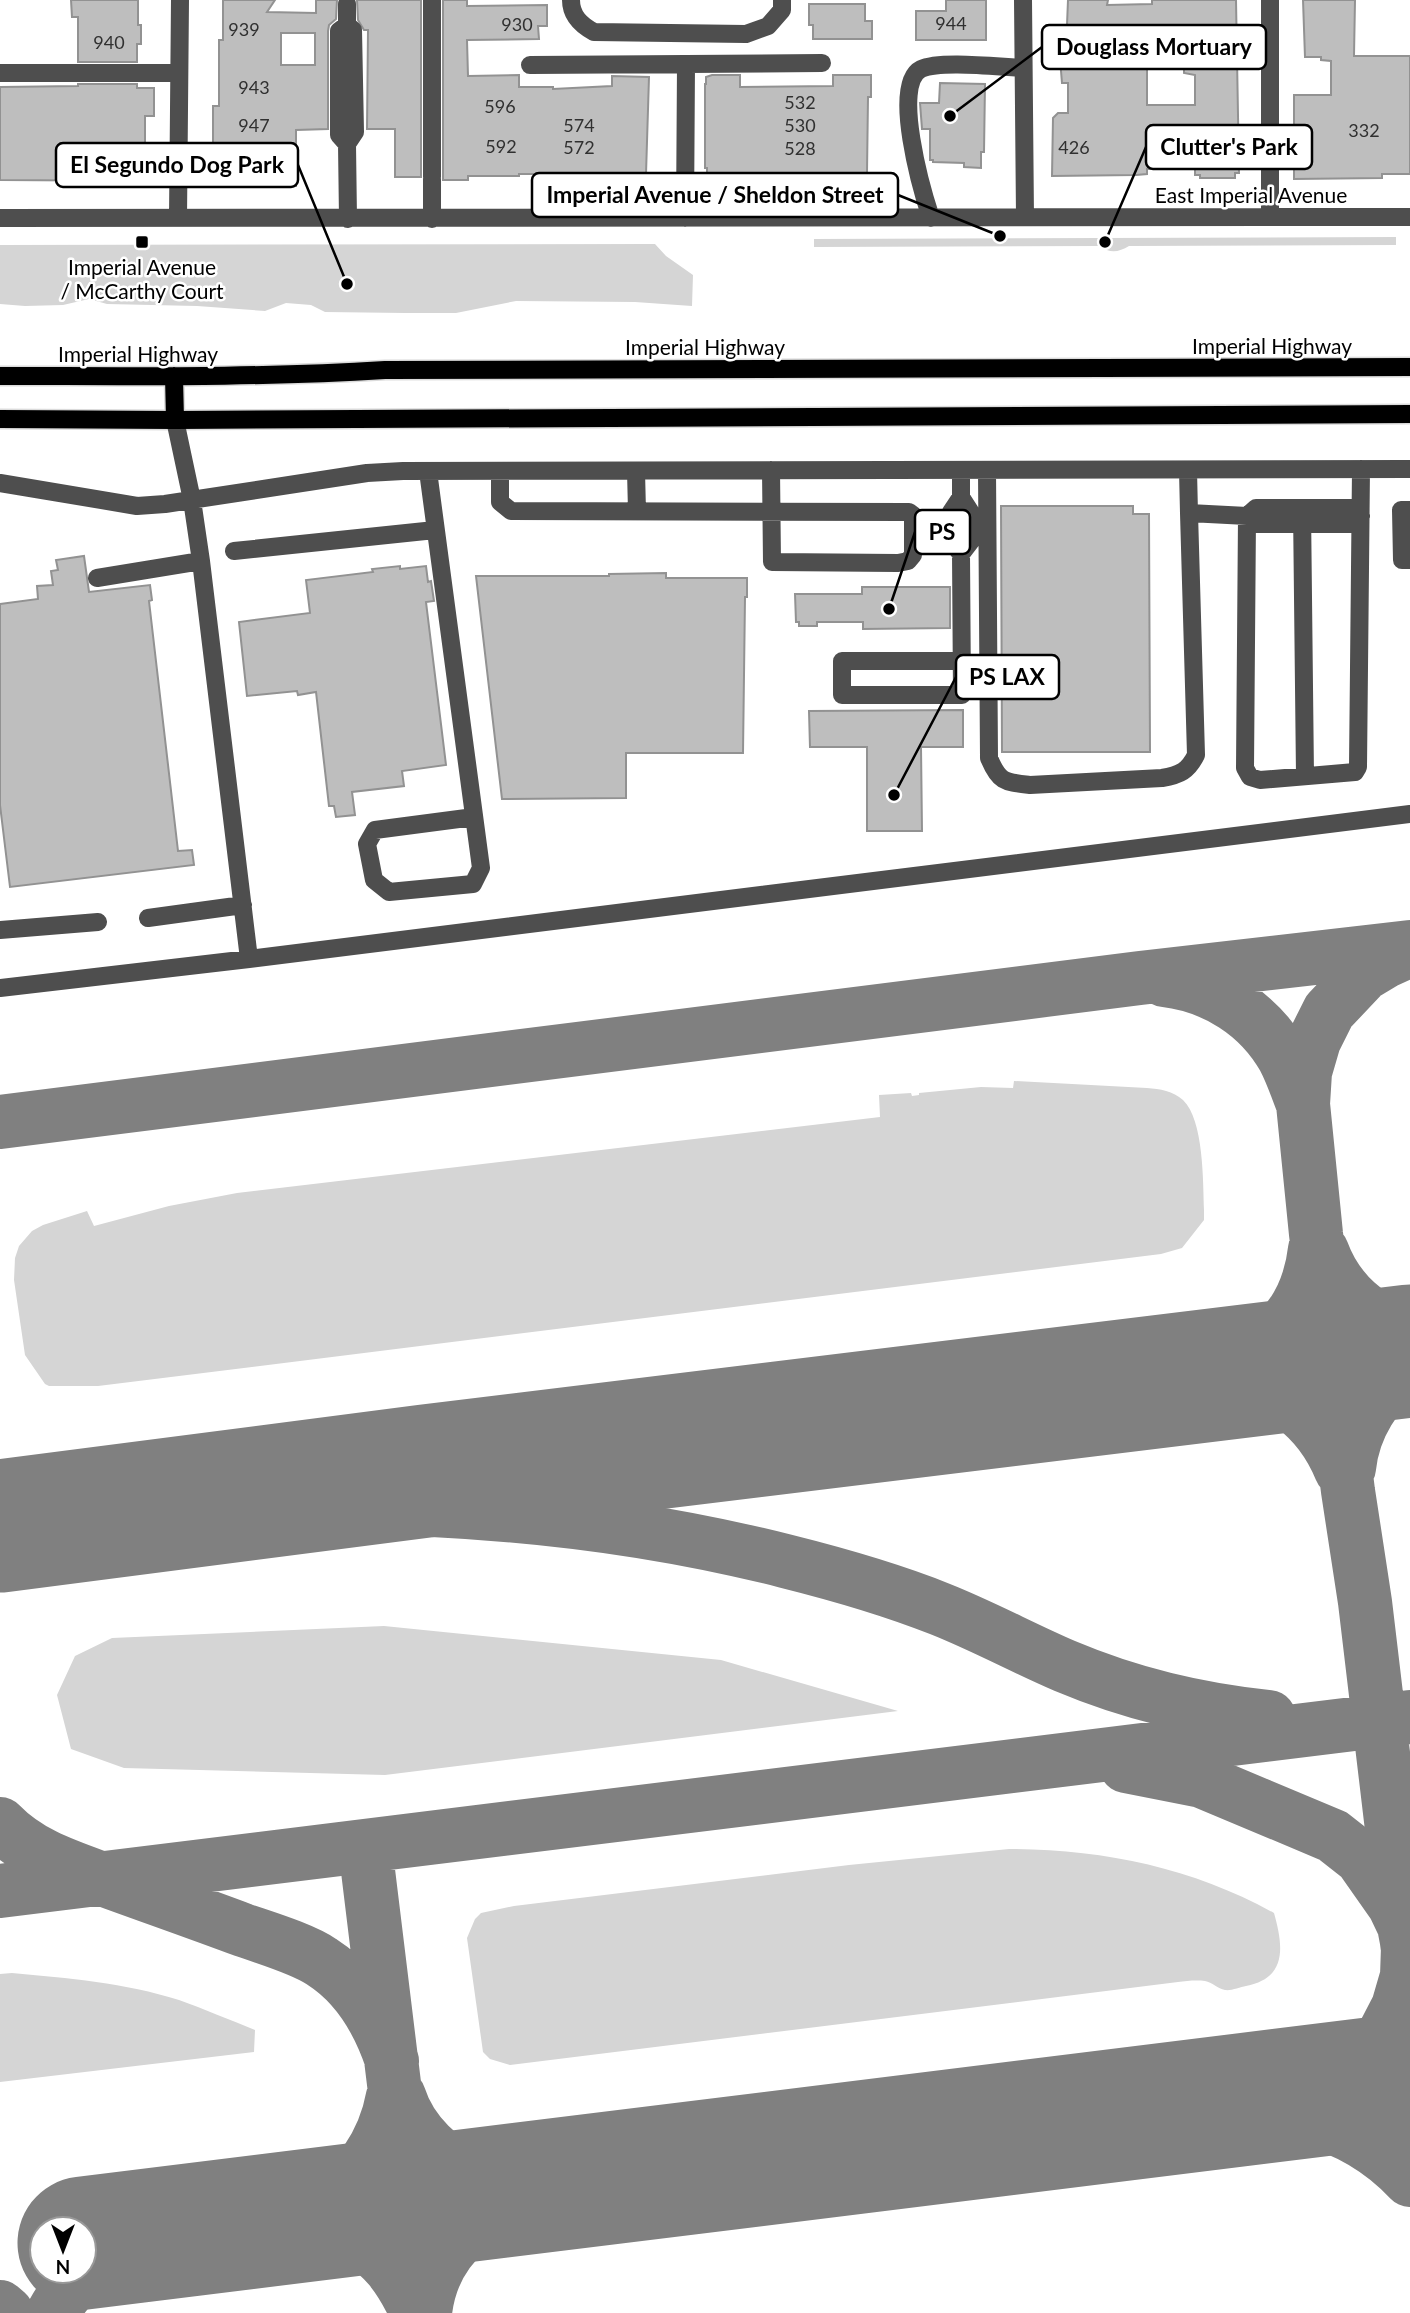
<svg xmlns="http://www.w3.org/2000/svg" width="1410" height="2313" font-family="Lato,sans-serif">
<rect width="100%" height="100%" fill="#fff"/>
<!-- green -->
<path fill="#d5d5d5" d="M 1396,237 L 1396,245 L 1129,246 C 1119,252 1110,254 1100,246 L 814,247 L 814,239 Z
M 655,244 L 666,256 L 693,275 L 692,306 L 635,302 L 516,301 L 456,313 L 405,313 L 325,312 L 311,305 L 286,303 L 265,311 L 197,306 L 107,304 L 89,299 L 63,305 L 25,306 L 0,304 L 0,245 Z
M 1014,1081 L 1147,1088 C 1160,1089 1173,1091 1183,1100 C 1204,1120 1203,1182 1204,1210 L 1204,1220 L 1182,1248 L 1161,1254 L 98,1386 L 49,1386 L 45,1384 L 25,1355 L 14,1280 L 15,1258 L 19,1246 L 32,1231 L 43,1225 L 87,1211 L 94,1226 L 169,1206 L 237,1193 L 880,1117 L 879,1095 L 911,1093 L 912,1096 L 919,1095 L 919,1093 L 981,1087 L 1013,1088 Z
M 384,1626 L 721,1660 L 898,1711 L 385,1775 L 124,1768 L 71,1749 L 57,1695 L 75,1656 L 112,1638 Z
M 1009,1849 C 1102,1849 1193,1868 1274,1913 C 1283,1945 1288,1978 1246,1986 C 1240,1987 1231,1991 1225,1990 C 1218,1989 1212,1982 1205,1981 C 1196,1980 1186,1981 1178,1982 L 510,2065 L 490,2059 L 483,2052 L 467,1938 L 475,1919 L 481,1913 L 514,1906 L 849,1865 Z
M 12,1973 C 68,1978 125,1983 179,2000 C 204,2009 230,2020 255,2030 L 254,2052 L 0,2082 L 0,1974 Z"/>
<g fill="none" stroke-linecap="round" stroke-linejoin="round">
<!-- taxiway -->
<path stroke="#808080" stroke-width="54" d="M 1406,952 L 1384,962 L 1364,974 L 1329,1011 L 1314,1041 L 1305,1072 L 1303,1104 L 1316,1234 L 1348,1491 L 1365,1602 L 1392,1829 L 1410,1965
M 1164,980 C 1215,986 1259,1014 1284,1058 C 1292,1073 1297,1089 1303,1104
M 0,1122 L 1140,978 L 1410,947
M 1322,1251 C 1337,1292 1369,1320 1410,1333
M 1191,1373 C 1260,1361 1307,1320 1315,1249
M 1100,1389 L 1217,1380 C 1274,1381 1320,1418 1341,1470
M 1349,1468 C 1353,1428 1376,1390 1410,1368
M 105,1513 C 127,1513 149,1514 171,1514 C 231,1514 291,1507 351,1508 C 498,1509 643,1525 785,1561 C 837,1574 890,1589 940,1609 C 983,1626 1023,1648 1065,1666 C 1129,1693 1200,1710 1269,1717
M 0,1551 L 39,1526 L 86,1515
M 1126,1766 L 1202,1781 L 1333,1836 L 1361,1858 L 1394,1905 L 1404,1926 L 1408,1947 L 1407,1976 L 1398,2007 L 1383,2036 L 1361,2060 L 1300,2093
M 0,1824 C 27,1852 61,1864 97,1877 C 146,1895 195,1912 243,1930 C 266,1938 303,1949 322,1962 C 358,1985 379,2022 392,2061
M 365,1846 L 422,2313
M 0,1891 L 1410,1717
M 399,2096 C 410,2131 442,2164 478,2176 C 502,2183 528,2184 554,2186
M 1183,2107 C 1270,2108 1346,2112 1410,2180
M 258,2221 C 276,2217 295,2213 312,2207 C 356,2189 385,2141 393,2096
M 268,2222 C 346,2229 382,2237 417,2313
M 0,2307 L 7,2313
M 53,2313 C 72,2278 97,2260 129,2237
M 425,2313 C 433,2239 489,2209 553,2186"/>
<!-- runway -->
<path stroke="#808080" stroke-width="133" d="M 0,1526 L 426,1471 L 1410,1351
M 84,2243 L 1410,2079"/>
</g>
<!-- building -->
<path fill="#bebebe" stroke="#929292" stroke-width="2" fill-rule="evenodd" d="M 71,0 L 138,0 L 138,25 L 141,25 L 141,44 L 137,44 L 137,62 L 78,62 L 78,17 L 72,17 Z
M 223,0 L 275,0 L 267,12 L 316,13 L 316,0 L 337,0 L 336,19 L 329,25 L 328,31 L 328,129 L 296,130 L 296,186 L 268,186 L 268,179 L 236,179 L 236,184 L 213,184 L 213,106 L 219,106 L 219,40 L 223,40 ZM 281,33 L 315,33 L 315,65 L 281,65 Z
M 357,0 L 421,0 L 421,177 L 395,177 L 395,129 L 367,129 L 368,30 L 364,30 L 358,20 Z
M 443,0 L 467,0 L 467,6 L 547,5 L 547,26 L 538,26 L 539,39 L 467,40 L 468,76 L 519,75 L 519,87 L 553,87 L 553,89 L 612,86 L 612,76 L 649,77 L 646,174 L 641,174 L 641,177 L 612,177 L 612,174 L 519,174 L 519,176 L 468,176 L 468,180 L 443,180 Z
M 946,0 L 986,0 L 986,40 L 916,40 L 916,11 L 946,11 Z
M 1068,0 L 1108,0 L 1107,5 L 1152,4 L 1152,0 L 1236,0 L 1239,173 L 1235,173 L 1235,178 L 1200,178 L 1200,175 L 1195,175 L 1195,169 L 1147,169 L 1147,174 L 1136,175 L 1052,176 L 1053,118 L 1058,113 L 1068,113 L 1068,83 L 1062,83 L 1060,59 L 1060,25 L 1067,25 ZM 1134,32 L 1175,32 L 1178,68 L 1184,68 L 1184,73 L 1195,75 L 1195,105 L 1147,105 L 1147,66 L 1134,66 Z
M 1303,0 L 1355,0 L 1354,56 L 1410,56 L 1410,174 L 1382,174 L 1382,178 L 1294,179 L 1294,95 L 1331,95 L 1331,61 L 1321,60 L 1321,57 L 1305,57 Z
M 809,4 L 865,4 L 865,21 L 872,21 L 872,39 L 813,39 L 813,25 L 809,25 Z
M 712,75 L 740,75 L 740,87 L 833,86 L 833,75 L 871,75 L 871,97 L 868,97 L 867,173 L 862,174 L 862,176 L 833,176 L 833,173 L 711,176 L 711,174 L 707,174 L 707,168 L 705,168 L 705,84 L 706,84 L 706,77 Z
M 940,83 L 985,84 L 984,152 L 981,152 L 981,168 L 964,167 L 964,163 L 933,162 L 933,160 L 930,160 L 930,129 L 922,129 L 920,103 L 939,103 Z
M 78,84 L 137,84 L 137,88 L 154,88 L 154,116 L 145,116 L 145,153 L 155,153 L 155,181 L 0,180 L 0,87 L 78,86 Z
M 1001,506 L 1133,506 L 1133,514 L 1149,514 L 1150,752 L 1002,752 Z
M 84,556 L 89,592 L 150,585 L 152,600 L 149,601 L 178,851 L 192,850 L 194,865 L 10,887 L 0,805 L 0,604 L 38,599 L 37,586 L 53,585 L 51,571 L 58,570 L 56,560 Z
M 400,566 L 400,569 L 426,566 L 428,582 L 431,581 L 434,601 L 426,602 L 446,765 L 402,771 L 404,786 L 352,792 L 355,815 L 336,817 L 334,806 L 329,806 L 316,692 L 298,695 L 297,691 L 247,696 L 239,622 L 310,613 L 306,580 L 373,572 L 372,569 Z
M 666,573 L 666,578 L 747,578 L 747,597 L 745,597 L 743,753 L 626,753 L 626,798 L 502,799 L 476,576 L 609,576 L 609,574 Z
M 862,587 L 950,587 L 950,628 L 863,629 L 863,622 L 817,622 L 817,626 L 799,626 L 799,622 L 796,622 L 795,594 L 862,594 Z
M 963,710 L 963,747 L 921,747 L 922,831 L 867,831 L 867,747 L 810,747 L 809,711 Z"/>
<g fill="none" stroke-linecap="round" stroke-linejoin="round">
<defs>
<path id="major" d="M 0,376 C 128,376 257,378 385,370 L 1410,367
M 174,376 L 175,420
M 0,419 L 175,420 L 1410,414"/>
</defs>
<!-- major casing -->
<use href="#major" stroke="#dbdbdb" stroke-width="21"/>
<!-- minor -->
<path stroke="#4e4e4e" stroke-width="18" d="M 432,0 L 432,177
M 571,0 C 571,16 581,25 594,32 L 746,34 L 768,26 L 782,10 L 782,0
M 1023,0 L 1025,217
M 1270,0 L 1270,217
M 347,4 L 347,25 L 353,30 L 355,132 L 347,144 L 348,219
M 347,25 L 339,31 L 339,135 L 347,144
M 530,65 L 822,63
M 0,73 L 179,73
M 432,179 L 432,219
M 0,218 L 1410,217
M 178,218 L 180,0
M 685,218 L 686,64
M 931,218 C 922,191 891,84 921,69 C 940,60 999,67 1023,68
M 175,420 L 192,500 L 201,561 L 249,959
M 961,470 L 961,497 L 951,512 L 951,541 L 961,554 L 962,695 L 842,695 L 842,661 L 962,661
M 987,470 L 989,758 C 999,782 1004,782 1030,785 L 1162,778 C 1180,775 1188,771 1196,755 L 1189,513
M 1188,470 L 1189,513 L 1247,516 L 1257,524 L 1349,524 L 1361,516
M 428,471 L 481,868 L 473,884 L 389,892 L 374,880 L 367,844 L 375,830 L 474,817
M 500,471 L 500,502 L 511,511 L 909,512 L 913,515 L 913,555 L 908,561 L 898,563 L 772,562 L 771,470
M 636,471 L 637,511
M 0,483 L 137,506 L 165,504 L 367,473 L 403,471 L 1410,469
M 961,497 L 970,511 L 971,541 L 961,554
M 1302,508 L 1305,776
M 1410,510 L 1401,510 L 1402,560 L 1410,560
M 1361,516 L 1351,508 L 1256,508 L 1247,516 L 1245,768 L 1250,777 L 1260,780 L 1355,772 L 1358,767 L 1361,469
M 234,551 L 435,530
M 97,578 L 201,561
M 148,918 L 243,905
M 0,930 L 98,922
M 0,988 L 249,959 L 1410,814"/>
<!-- major -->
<use href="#major" stroke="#000" stroke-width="18"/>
</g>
<!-- markers -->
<rect fill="#000" stroke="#fff" stroke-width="2.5" x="135" y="235" width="14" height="14" rx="3.5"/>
<g text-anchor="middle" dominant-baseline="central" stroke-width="5" stroke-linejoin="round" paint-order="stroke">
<!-- number labels -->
<g font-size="18" fill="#303030">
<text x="951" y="23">944</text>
<text x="517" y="24">930</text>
<text x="244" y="29">939</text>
<text x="109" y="42">940</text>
<text x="254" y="87">943</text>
<text x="800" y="102">532</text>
<text x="500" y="106">596</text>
<text x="254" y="125">947</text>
<text x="579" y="125">574</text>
<text x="800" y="125">530</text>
<text x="1364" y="130">332</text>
<text x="501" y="146">592</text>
<text x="579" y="147">572</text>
<text x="1074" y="147">426</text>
<text x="800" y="148">528</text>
</g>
<!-- street labels -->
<g font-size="21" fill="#000" stroke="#fff">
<text x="1251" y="194">East Imperial Avenue</text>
<text x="1272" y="345">Imperial Highway</text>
<text x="705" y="346">Imperial Highway</text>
<text x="138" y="353">Imperial Highway</text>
</g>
<!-- poi labels -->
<g font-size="21" fill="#000" stroke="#fff">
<text x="142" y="266">Imperial Avenue<tspan x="142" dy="24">/ McCarthy Court</tspan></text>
</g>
</g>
<!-- callouts -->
<path fill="none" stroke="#000" stroke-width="2.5" d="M950 116L1042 47M1105 242L1146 147M347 284L298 165M1000 236L898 195M889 609L915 532M894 795L956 677"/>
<g fill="#000" stroke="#fff" stroke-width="2.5">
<circle cx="950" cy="116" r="7"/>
<circle cx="1105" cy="242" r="7"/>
<circle cx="347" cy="284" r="7"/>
<circle cx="1000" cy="236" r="7"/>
<circle cx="889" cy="609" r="7"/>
<circle cx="894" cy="795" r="7"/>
</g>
<g fill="#fff" stroke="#000" stroke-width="2.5">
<rect x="1042" y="25" width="224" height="44" rx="7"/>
<rect x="1146" y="125" width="166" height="44" rx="7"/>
<rect x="56" y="143" width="242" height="44" rx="7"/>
<rect x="532" y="173" width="366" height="44" rx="7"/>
<rect x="915" y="510" width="55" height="44" rx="7"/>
<rect x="956" y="655" width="103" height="44" rx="7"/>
</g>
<g font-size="23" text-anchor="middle" font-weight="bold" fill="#000">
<text x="1154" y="55">Douglass Mortuary</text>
<text x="1229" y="155">Clutter's Park</text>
<text x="177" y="173">El Segundo Dog Park</text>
<text x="715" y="203">Imperial Avenue / Sheldon Street</text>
<text x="942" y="540">PS</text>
<text x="1007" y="685">PS LAX</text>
</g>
<!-- north arrow -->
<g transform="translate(63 2250) rotate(180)"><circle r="33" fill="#ffffff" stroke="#999999" stroke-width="2"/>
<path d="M0-5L12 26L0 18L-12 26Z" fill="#000000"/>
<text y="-10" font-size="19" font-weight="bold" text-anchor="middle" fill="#000000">N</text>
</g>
</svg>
